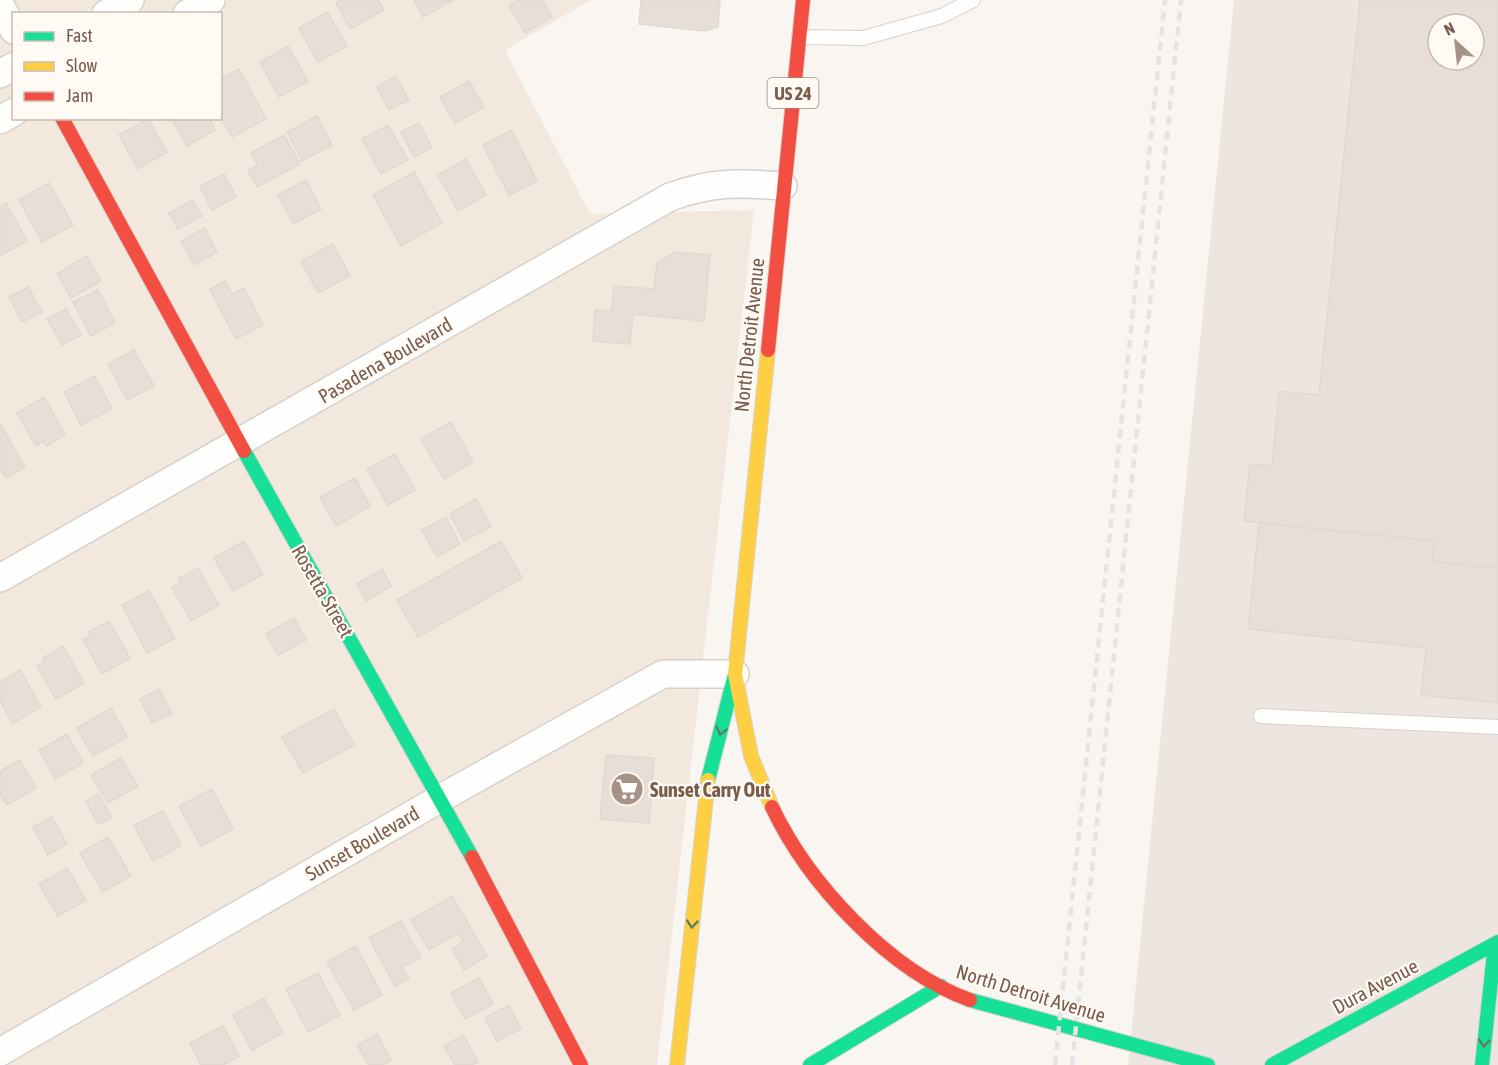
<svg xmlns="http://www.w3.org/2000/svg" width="1498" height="1065" font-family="'Asap Condensed',sans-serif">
<rect width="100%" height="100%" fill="#f9f5f0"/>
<!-- residential -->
<path fill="#f2e8de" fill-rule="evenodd" d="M 0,0 L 591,0 L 505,50 L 590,214 L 754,210 L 657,1065 L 0,1065 ZM 14,14 L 220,14 L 220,118 L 14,118 Z"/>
<!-- industrial -->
<path fill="#ede5e0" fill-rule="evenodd" d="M 1234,0 L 1498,0 L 1498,1065 L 1128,1065 ZM 1438,24 L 1474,24 L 1474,60 L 1438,60 Z"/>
<!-- building -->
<path fill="#e6ded7" stroke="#e2d8d2" stroke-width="1.5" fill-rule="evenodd" d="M 341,0 L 378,0 L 384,10 L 350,29 L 336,3 Z
M 414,0 L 453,0 L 423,17 Z
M 518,0 L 543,0 L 552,17 L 525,33 L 509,5 Z
M 641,0 L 720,0 L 718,27 L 705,31 L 639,24 Z
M 1360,0 L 1498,0 L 1498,568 L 1432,562 L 1435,541 L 1244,521 L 1250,464 L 1272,466 L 1279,391 L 1319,395 ZM 1438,24 L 1474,24 L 1474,60 L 1438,60 Z
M 327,12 L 347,46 L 318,62 L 299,28 Z
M 288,46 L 308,81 L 279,97 L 260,62 Z
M 239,69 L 266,119 L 232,137 L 220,117 L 220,79 Z
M 396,76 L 409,100 L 389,110 L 377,87 Z
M 469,81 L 484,107 L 455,123 L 440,97 Z
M 317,116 L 332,145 L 302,161 L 287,132 Z
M 171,118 L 209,118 L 215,130 L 187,146 Z
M 148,119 L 167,152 L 138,169 L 119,135 Z
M 419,123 L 432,148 L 414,157 L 401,132 Z
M 388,125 L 408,160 L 381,174 L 362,139 Z
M 512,130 L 537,181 L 509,195 L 483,145 Z
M 284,135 L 300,164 L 257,187 L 248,170 L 258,165 L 251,153 Z
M 466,159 L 486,195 L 458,211 L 438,175 Z
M 414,172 L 442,223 L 401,246 L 373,195 Z
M 224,174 L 236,197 L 212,210 L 200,186 Z
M 306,180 L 321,209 L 293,224 L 278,195 Z
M 49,183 L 73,225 L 42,242 L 19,200 Z
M 193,200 L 202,216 L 178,229 L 169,213 Z
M 6,203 L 27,241 L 0,256 L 0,206 Z
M 205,228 L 217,252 L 194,265 L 181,241 Z
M 333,244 L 350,276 L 318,293 L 301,261 Z
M 675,252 L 710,255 L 704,321 L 633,314 L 630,344 L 593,341 L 595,310 L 611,311 L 614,286 L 654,289 L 657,263 Z
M 86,256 L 101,281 L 71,298 L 57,274 Z
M 225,281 L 232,294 L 244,288 L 263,325 L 236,339 L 210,289 Z
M 28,287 L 42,312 L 22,322 L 9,297 Z
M 98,290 L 115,323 L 91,336 L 73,302 Z
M 66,309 L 81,335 L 62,345 L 47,319 Z
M 134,350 L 154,386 L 127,400 L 108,364 Z
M 95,376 L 112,409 L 81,425 L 64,392 Z
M 44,397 L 65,435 L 47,446 L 44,441 L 36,446 L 17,413 Z
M 451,422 L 473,462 L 444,479 L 421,439 Z
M 0,424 L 25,467 L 6,478 L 0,468 Z
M 395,454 L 415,490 L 388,505 L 367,469 Z
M 355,478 L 370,506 L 336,526 L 320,497 Z
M 476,499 L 491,527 L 464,541 L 450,514 Z
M 446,517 L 460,544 L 437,557 L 422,530 Z
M 1259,523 L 1435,541 L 1432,562 L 1498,568 L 1498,703 L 1421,695 L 1426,648 L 1248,629 Z
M 244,541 L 263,574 L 233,591 L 214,558 Z
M 501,541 L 522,578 L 418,637 L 397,600 Z
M 198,568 L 219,605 L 191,621 L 172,587 L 180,583 L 178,579 Z
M 382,569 L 391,586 L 366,601 L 357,584 Z
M 149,591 L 175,638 L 147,653 L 122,605 Z
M 294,618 L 306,640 L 278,655 L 266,634 Z
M 109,621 L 130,658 L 102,674 L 83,640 L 91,636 L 88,632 Z
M 63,646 L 84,683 L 56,699 L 37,666 L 44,661 L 43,658 Z
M 20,670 L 41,707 L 13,723 L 0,701 L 0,682 Z
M 159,689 L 172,713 L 152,723 L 140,699 Z
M 111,708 L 127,737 L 93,756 L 77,728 Z
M 334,709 L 354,745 L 303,773 L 282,737 Z
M 67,734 L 83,763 L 55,779 L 39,750 Z
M 606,755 L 654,758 L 649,823 L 600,819 Z
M 121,758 L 138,786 L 108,803 L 91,775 Z
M 20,760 L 36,788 L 7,805 L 0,794 L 0,771 Z
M 212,789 L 233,829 L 201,846 L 179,806 Z
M 99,794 L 112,818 L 98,824 L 86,801 Z
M 163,811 L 181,846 L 153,861 L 134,825 Z
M 52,817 L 67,844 L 48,855 L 33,827 Z
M 108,837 L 131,876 L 103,892 L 80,853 Z
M 67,868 L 86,900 L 58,916 L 39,884 Z
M 452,896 L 487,956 L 464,970 L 452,949 L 463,942 L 458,933 L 429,950 L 411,920 Z
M 401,921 L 421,958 L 402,967 L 409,979 L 395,986 L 369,938 Z
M 356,946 L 382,995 L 354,1010 L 327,962 Z
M 318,973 L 340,1015 L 308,1032 L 286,989 Z
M 479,978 L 493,1004 L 465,1019 L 451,993 Z
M 264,998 L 283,1033 L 252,1050 L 233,1015 Z
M 509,1005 L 521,1029 L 497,1041 L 485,1018 Z
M 223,1026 L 239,1056 L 223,1065 L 201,1065 L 190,1043 Z
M 377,1034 L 391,1060 L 382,1065 L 369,1065 L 357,1045 Z
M 463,1035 L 478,1062 L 472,1065 L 455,1065 L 444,1046 Z"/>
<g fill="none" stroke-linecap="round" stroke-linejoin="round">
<defs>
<path id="lane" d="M 799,37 L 863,38 L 942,16 L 973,0
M 1261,716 L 1498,727"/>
<path id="street" d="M 0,5 L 14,30
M 106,14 L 130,0
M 187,14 L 211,0
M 0,74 L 14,66
M 0,120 L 14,112
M 0,578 L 670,197 C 714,181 738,183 783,186
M 0,1052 L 441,798 L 663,674 L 735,674"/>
<path id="fast" d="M 244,451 L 472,857
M 708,780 L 735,674
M 970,1000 L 1208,1065
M 810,1065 L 941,986
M 1272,1065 L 1498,942
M 1482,1065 L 1495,944"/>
<path id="slow" d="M 768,350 L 735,674 L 751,756 L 772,807
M 677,1065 L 708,780"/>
<path id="jam" d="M 62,118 L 244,451
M 768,350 L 803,0
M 772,807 C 808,883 889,971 970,1000
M 472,857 L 581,1065"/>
</defs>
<!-- lane casing -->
<use href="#lane" stroke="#d7d1cb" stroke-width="16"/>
<!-- street casing -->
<use href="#street" stroke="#d7d1cb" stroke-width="30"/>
<!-- fast casing -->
<use href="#fast" stroke="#d9d2cb" stroke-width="16"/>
<!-- slow casing -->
<use href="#slow" stroke="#d9d2cb" stroke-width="16"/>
<!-- jam casing -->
<use href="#jam" stroke="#d9d2cb" stroke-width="16"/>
<!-- lane -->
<use href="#lane" stroke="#fefefd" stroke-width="14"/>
<!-- street -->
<use href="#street" stroke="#fefefd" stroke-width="27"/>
<!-- fast -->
<use href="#fast" stroke="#16e098" stroke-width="14"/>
<!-- slow -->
<use href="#slow" stroke="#ffcf43" stroke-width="14"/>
<!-- jam -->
<use href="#jam" stroke="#f24e42" stroke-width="14"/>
<!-- rail -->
<path stroke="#e6e3e7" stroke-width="4.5" stroke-dasharray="9 6" stroke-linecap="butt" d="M 1055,1065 L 1165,0
M 1072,1065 L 1181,0"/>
</g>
<!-- one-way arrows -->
<defs><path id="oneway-chevron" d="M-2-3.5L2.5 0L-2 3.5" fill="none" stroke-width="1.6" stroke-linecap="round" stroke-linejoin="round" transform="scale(1.5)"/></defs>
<g stroke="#617d60">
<use href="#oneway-chevron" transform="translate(721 731) rotate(104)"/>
<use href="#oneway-chevron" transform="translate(692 924) rotate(96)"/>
<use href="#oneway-chevron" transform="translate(1484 1043) rotate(96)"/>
</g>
<!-- icons -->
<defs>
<symbol id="supermarket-disc" viewBox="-11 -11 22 22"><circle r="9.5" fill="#a69286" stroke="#fffaf3"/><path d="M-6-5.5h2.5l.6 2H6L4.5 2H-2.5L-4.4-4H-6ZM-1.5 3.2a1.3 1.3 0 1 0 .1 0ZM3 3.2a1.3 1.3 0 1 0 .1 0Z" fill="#fff"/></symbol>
</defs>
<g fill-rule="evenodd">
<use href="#supermarket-disc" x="608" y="770" width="38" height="38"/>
</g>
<g text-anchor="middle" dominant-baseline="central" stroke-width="4.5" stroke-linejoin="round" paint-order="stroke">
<!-- shield labels -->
<rect fill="#fffaf3" stroke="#a28b7f" stroke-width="1.5" x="767.5" y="78" width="51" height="30" rx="4.5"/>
<g font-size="18" font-weight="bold" fill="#7a5c4d">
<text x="793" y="93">US 24</text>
</g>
<!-- street labels -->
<g font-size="20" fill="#7a5c4d" stroke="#fffaf3">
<text transform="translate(749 335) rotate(-84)">North Detroit Avenue</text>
<text transform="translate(385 360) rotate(-30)">Pasadena Boulevard</text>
<text transform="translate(323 591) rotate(60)">Rosetta Street</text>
<text transform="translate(362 843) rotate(-30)">Sunset Boulevard</text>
<text transform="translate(1375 986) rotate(-28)">Dura Avenue</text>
<text transform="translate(1031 993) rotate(17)">North Detroit Avenue</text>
</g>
<!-- poi labels -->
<g font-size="20" font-weight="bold" fill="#7a5c4d" stroke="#fffaf3" text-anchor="start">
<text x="650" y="789">Sunset Carry Out</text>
</g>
</g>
<!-- legend -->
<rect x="12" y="12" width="210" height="108" fill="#fffaf3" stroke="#cabbb1" stroke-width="1.5"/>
<rect x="24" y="32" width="30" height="9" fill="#16e098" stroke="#cabbb1" stroke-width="1.5"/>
<text x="66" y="42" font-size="18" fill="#7a5c4d">Fast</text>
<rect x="24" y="62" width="30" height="9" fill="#ffcf43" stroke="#cabbb1" stroke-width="1.5"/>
<text x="66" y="72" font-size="18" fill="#7a5c4d">Slow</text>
<rect x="24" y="92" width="30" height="9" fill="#f24e42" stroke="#cabbb1" stroke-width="1.5"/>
<text x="66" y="102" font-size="18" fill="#7a5c4d">Jam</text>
<!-- north arrow -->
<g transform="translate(1456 42) rotate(333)"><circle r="28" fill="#fffaf3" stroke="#cabbb1" stroke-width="1.5"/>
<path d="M0-4.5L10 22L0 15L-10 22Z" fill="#a69286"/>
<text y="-9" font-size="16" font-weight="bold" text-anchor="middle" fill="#7a5c4d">N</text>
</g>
</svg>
